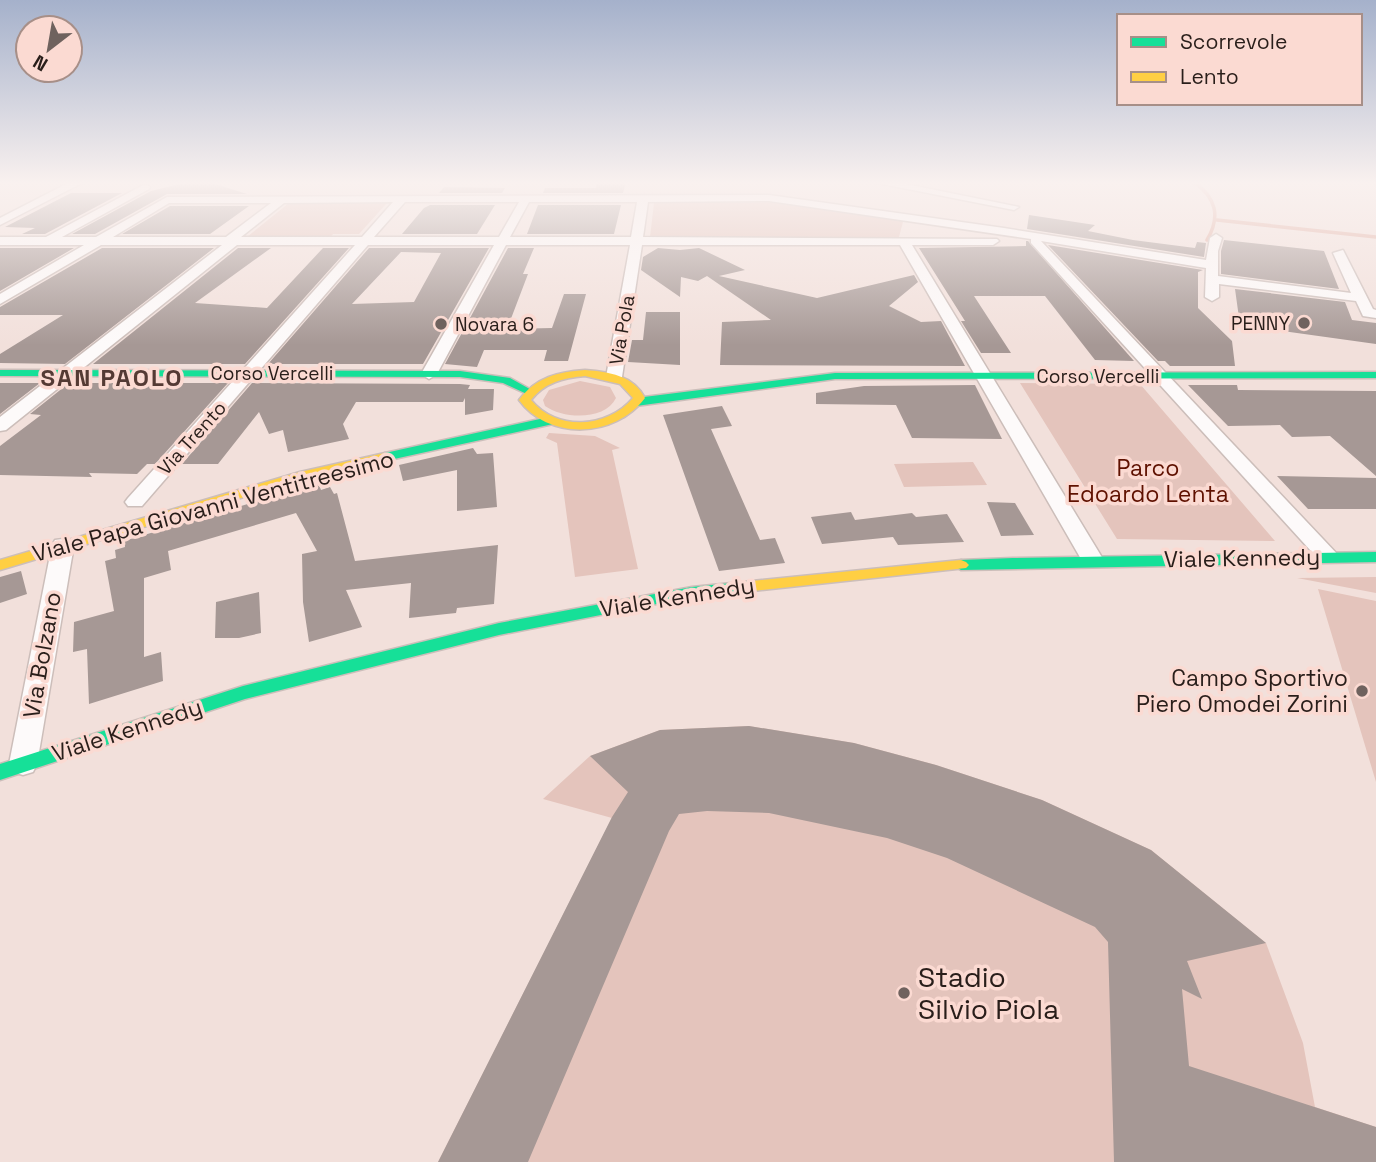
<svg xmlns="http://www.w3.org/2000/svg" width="1376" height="1162" font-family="'Space Grotesk',sans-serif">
<rect width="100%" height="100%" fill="#f2e0db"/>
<!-- green -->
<path fill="#e4c4bc" d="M 800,202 L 904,218 L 899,237 L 650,237 L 654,203 Z
M 289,203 L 387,203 L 359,234 L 333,234 L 330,238 L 247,237 Z
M 580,381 L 610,387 L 616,398 C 605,421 563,419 545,406 L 543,400 L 549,390 Z
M 1020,383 L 1140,384 L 1275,541 L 1117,539 Z
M 549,433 L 595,436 L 620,448 L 612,450 L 638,569 L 575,577 L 557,443 L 546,438 Z
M 973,462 L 987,485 L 904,487 L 894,464 Z
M 1376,577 L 1376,593 L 1297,578 Z
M 1318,589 L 1376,601 L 1376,782 Z
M 749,726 L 854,743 L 936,765 L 1042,800 L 1151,850 L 1266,943 L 1303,1043 L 1315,1107 L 1376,1127 L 1376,1162 L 438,1162 L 612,818 L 543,799 L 590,756 L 660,730 Z"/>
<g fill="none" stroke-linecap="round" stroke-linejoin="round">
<!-- stream -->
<path stroke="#e0ac9f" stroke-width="3.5" d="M 1194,182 C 1216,198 1221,216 1207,240
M 1217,220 L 1376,237"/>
</g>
<!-- building -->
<path fill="#a69895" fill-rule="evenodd" d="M 188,182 L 209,182 L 247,194 L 167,194 L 95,234 L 72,234 L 151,191 Z
M 596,182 L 626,182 L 623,193 L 543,193 L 545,188 L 596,188 Z
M 444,187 L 505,188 L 502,193 L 439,193 Z
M 71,193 L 122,193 L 45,234 L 22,234 L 35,228 L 5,227 Z
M 430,205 L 495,205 L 477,234 L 402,234 L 424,208 Z
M 538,205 L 621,205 L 614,234 L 527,234 Z
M 170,206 L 249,206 L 210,234 L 122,234 Z
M 1029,215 L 1095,225 L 1088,231 L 1133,240 L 1195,248 L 1197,242 L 1206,243 L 1204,257 L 1027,229 Z
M 1224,240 L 1324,251 L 1339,289 L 1221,274 L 1221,251 Z
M 1026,241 L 1028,241 L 1134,361 L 1095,360 L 1045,296 L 974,296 L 1011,353 L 981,353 L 961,321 L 965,321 L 919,248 L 1026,246 Z
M 1048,245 L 1203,270 L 1198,272 L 1198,308 L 1232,341 L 1235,366 L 1170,366 L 1165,361 L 1158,361 Z
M 0,248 L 74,248 L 0,291 Z
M 102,248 L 214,248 L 65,364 L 0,363 L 0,354 L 63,315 L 0,315 L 0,307 Z
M 238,248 L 271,248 L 195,303 L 267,308 L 323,248 L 349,248 L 245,364 L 93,364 Z
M 369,248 L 489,248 L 423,364 L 268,364 ZM 401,252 L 441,253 L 414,302 L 352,304 Z
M 508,248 L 534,248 L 523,274 L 528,274 L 507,329 L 552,328 L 564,294 L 586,294 L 568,361 L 544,361 L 547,350 L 484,350 L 477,367 L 445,364 Z
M 658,248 L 680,250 L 699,248 L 745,270 L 719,276 L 817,298 L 914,275 L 918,282 L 889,306 L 921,322 L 941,321 L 965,366 L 720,365 L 722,322 L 771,320 L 707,276 L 698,281 L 681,277 L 680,297 L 641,270 L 643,257 Z
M 1235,289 L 1345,302 L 1352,320 L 1376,323 L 1376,344 L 1240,325 Z
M 646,312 L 680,312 L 680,365 L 628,362 L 632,340 L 643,340 Z
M 0,383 L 40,383 L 0,414 Z
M 69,383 L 228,383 L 155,464 L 147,464 L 137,474 L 89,473 L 92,477 L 0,475 L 0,446 L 41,415 L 30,414 Z
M 252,383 L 460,384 L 470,385 L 468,389 L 494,389 L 493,410 L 465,415 L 465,398 L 463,402 L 356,402 L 343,424 L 349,439 L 288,452 L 283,430 L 269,434 L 259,412 L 218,464 L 182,464 Z
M 975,385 L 1002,439 L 912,438 L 896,405 L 816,404 L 816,393 L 864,386 Z
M 1188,385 L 1237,385 L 1238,390 L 1376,391 L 1376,476 L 1330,436 L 1292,437 L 1280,425 L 1228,426 Z
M 722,406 L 732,426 L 711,429 L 760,540 L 775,538 L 785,563 L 719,571 L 663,415 Z
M 473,448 L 477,454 L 493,453 L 497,507 L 457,511 L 457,470 L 403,481 L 399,465 Z
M 1277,476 L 1376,478 L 1376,509 L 1308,509 Z
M 318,483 L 321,490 L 330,487 L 334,494 L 337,493 L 355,561 L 498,545 L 494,604 L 457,608 L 456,613 L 409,618 L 411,583 L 346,590 L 362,627 L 309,642 L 303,602 L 302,554 L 317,551 L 296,513 L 168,551 L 171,570 L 144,578 L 144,657 L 161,652 L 163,681 L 89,704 L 87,649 L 73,652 L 74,622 L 114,611 L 105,561 L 116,558 L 115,550 L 125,547 L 124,541 Z
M 987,502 L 1015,503 L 1034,535 L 1001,536 Z
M 851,512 L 855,520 L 912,513 L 916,517 L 947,514 L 964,542 L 898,545 L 893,537 L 822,544 L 811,517 Z
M 21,571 L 27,594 L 0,603 L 0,577 Z
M 259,592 L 261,633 L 239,638 L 215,638 L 216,602 Z
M 749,726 L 854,743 L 936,765 L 1042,800 L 1151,850 L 1266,943 L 1187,961 L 1202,999 L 1182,989 L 1189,1066 L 1376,1127 L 1376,1162 L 1114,1162 L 1108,942 L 1095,927 L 947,858 L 887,838 L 769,813 L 707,811 L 679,814 L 669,831 L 528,1162 L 438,1162 L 612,817 L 628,792 L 590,756 L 660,730 Z"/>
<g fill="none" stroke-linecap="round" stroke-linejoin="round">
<defs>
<path id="street" d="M 70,182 L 84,182 L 0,225 L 0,218 Z
M 872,182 L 896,182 L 1019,207 L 1014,210 Z
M 145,184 L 150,187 L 149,189 L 62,237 L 96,237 L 167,197 L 769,195 L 1004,228 L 1206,260 L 1210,238 L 1216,234 L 1222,238 L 1218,251 L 1218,276 L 1351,293 L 1333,253 L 1343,250 L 1373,309 L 1376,310 L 1376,318 L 1363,316 L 1356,301 L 1219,284 L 1219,297 L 1212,301 L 1205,297 L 1206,268 L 1041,241 L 1340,557 L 1337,562 L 1321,562 L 1031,243 L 1031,239 L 769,201 L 648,202 L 643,237 L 997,239 L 999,241 L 993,245 L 912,245 L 1103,559 L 1100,564 L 1084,564 L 1081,559 L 900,245 L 642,245 L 622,377 L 614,382 L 606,377 L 630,245 L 506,245 L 437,374 L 429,379 L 421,374 L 494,245 L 368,245 L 142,506 L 128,506 L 125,502 L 128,498 L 355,245 L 237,245 L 6,430 L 0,431 L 0,417 L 222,245 L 101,245 L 0,304 L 0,294 L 84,245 L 0,245 L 0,237 L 46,237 ZM 393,202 L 362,237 L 241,237 L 284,203 ZM 405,202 L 519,202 L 499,237 L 374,237 ZM 529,202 L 637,202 L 631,237 L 510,237 ZM 169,203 L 271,203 L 226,237 L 113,237 Z
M 63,539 L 71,540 L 74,545 L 37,764 L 33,772 L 23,775 L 13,772 L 9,764 L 52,545 L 55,540 Z"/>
<path id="fast" d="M 0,370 L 460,371 L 510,378 L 535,392 L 529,395 L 503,383 L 460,377 L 0,376 Z
M 1376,372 L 1376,378 L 835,379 L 636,406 L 630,402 L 636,398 L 835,373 Z
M 549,417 L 553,418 L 553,424 L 385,461 L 379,457 L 385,453 Z
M 1376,552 L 1376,562 L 961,570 L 953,565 L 961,560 L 1013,558 Z
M 752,581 L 760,586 L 758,590 L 692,597 L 499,635 L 245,699 L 0,780 L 0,764 L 243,686 L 499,623 L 692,587 Z"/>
<path id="slow" d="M 585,370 C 609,372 633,375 645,398 C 615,438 549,441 519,400 C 536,377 558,372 585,370 ZM 585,376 L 620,384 L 633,398 C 608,428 557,432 531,400 C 545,382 564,378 585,376 Z
M 385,453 L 391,457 L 390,460 L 308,478 L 0,570 L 0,560 L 300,472 Z
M 961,560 L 966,562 L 969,565 L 966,568 L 752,591 L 744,586 L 752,581 Z"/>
</defs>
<!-- street casing -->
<use href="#street" stroke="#ccbeba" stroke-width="3"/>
<!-- fast casing -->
<use href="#fast" stroke="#ccbeba" stroke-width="3"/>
<!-- slow casing -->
<use href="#slow" stroke="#ccbeba" stroke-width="3"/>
<!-- street -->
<use href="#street" fill="#fdfafa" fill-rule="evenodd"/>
<!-- fast -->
<use href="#fast" fill="#16e098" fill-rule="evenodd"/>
<!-- slow -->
<use href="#slow" fill="#ffcf43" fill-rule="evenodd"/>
</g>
<!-- sky -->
<linearGradient id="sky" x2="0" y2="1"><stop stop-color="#a5b1cb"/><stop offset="0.53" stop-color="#f9f1ef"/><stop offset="1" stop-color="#f9f1ef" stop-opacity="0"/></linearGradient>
<rect width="1376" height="345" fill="url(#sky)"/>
<!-- markers -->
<g fill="#6f625e" stroke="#fbdad2" stroke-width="2.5">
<circle cx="1304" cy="323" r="7"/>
<circle cx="441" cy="324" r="7"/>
<circle cx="1362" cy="691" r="7"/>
<circle cx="904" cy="993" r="7"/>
</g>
<g text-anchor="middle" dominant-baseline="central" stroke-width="7" stroke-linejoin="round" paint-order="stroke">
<!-- far-poi labels -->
<g font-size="19" fill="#291e1a" stroke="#fbdad2" text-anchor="end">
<text x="1290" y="323">PENNY</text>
<text x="455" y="324" text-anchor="start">Novara 6</text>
</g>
<!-- far-street labels -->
<g font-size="19" fill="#291e1a" stroke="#fbdad2">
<text transform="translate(622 330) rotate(-80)">Via Pola</text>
<text x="272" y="373">Corso Vercelli</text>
<text x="1098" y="376">Corso Vercelli</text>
<text transform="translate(192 438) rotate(-48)">Via Trento</text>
</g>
<!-- park labels -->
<g font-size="23" fill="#5f1100" stroke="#fbdad2">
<text x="1148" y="468">Parco<tspan x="1148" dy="26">Edoardo Lenta</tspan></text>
</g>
<!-- street labels -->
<g font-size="23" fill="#291e1a" stroke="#fbdad2">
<text transform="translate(213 506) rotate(-15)">Viale Papa Giovanni Ventitreesimo</text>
<text transform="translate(1242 558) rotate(-1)">Viale Kennedy</text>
<text transform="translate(677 597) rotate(-9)">Viale Kennedy</text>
<text transform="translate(42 655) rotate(-80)">Via Bolzano</text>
<text transform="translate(127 730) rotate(-18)">Viale Kennedy</text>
</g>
<!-- poi labels -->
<g font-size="23" fill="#291e1a" stroke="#fbdad2" text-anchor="end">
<text x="1348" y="678">Campo Sportivo<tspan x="1348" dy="26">Piero Omodei Zorini</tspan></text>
</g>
<!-- far-district labels -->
<g font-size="24" font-weight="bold" letter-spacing="2" fill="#543a34" stroke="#fbdad2">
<text x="112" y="377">SAN PAOLO</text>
</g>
<!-- near-poi labels -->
<g font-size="28" fill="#291e1a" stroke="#fbdad2" text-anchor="start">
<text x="918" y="977">Stadio<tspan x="918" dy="32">Silvio Piola</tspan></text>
</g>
</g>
<!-- legend -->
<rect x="1117" y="14" width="245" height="91" fill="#fbdad2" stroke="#a78f88" stroke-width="2"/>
<rect x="1131" y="37" width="35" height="10" fill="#16e098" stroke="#a78f88" stroke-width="2"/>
<text x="1180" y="49" font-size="21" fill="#291e1a">Scorrevole</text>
<rect x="1131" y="72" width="35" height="10" fill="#ffcf43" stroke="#a78f88" stroke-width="2"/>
<text x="1180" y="84" font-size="21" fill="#291e1a">Lento</text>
<!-- north arrow -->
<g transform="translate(49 49) rotate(211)"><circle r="33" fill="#fbdad2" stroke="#a78f88" stroke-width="2"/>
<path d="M0-5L12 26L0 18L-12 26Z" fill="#6f625e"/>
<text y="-10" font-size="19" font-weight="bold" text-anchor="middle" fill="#291e1a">N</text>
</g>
</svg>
